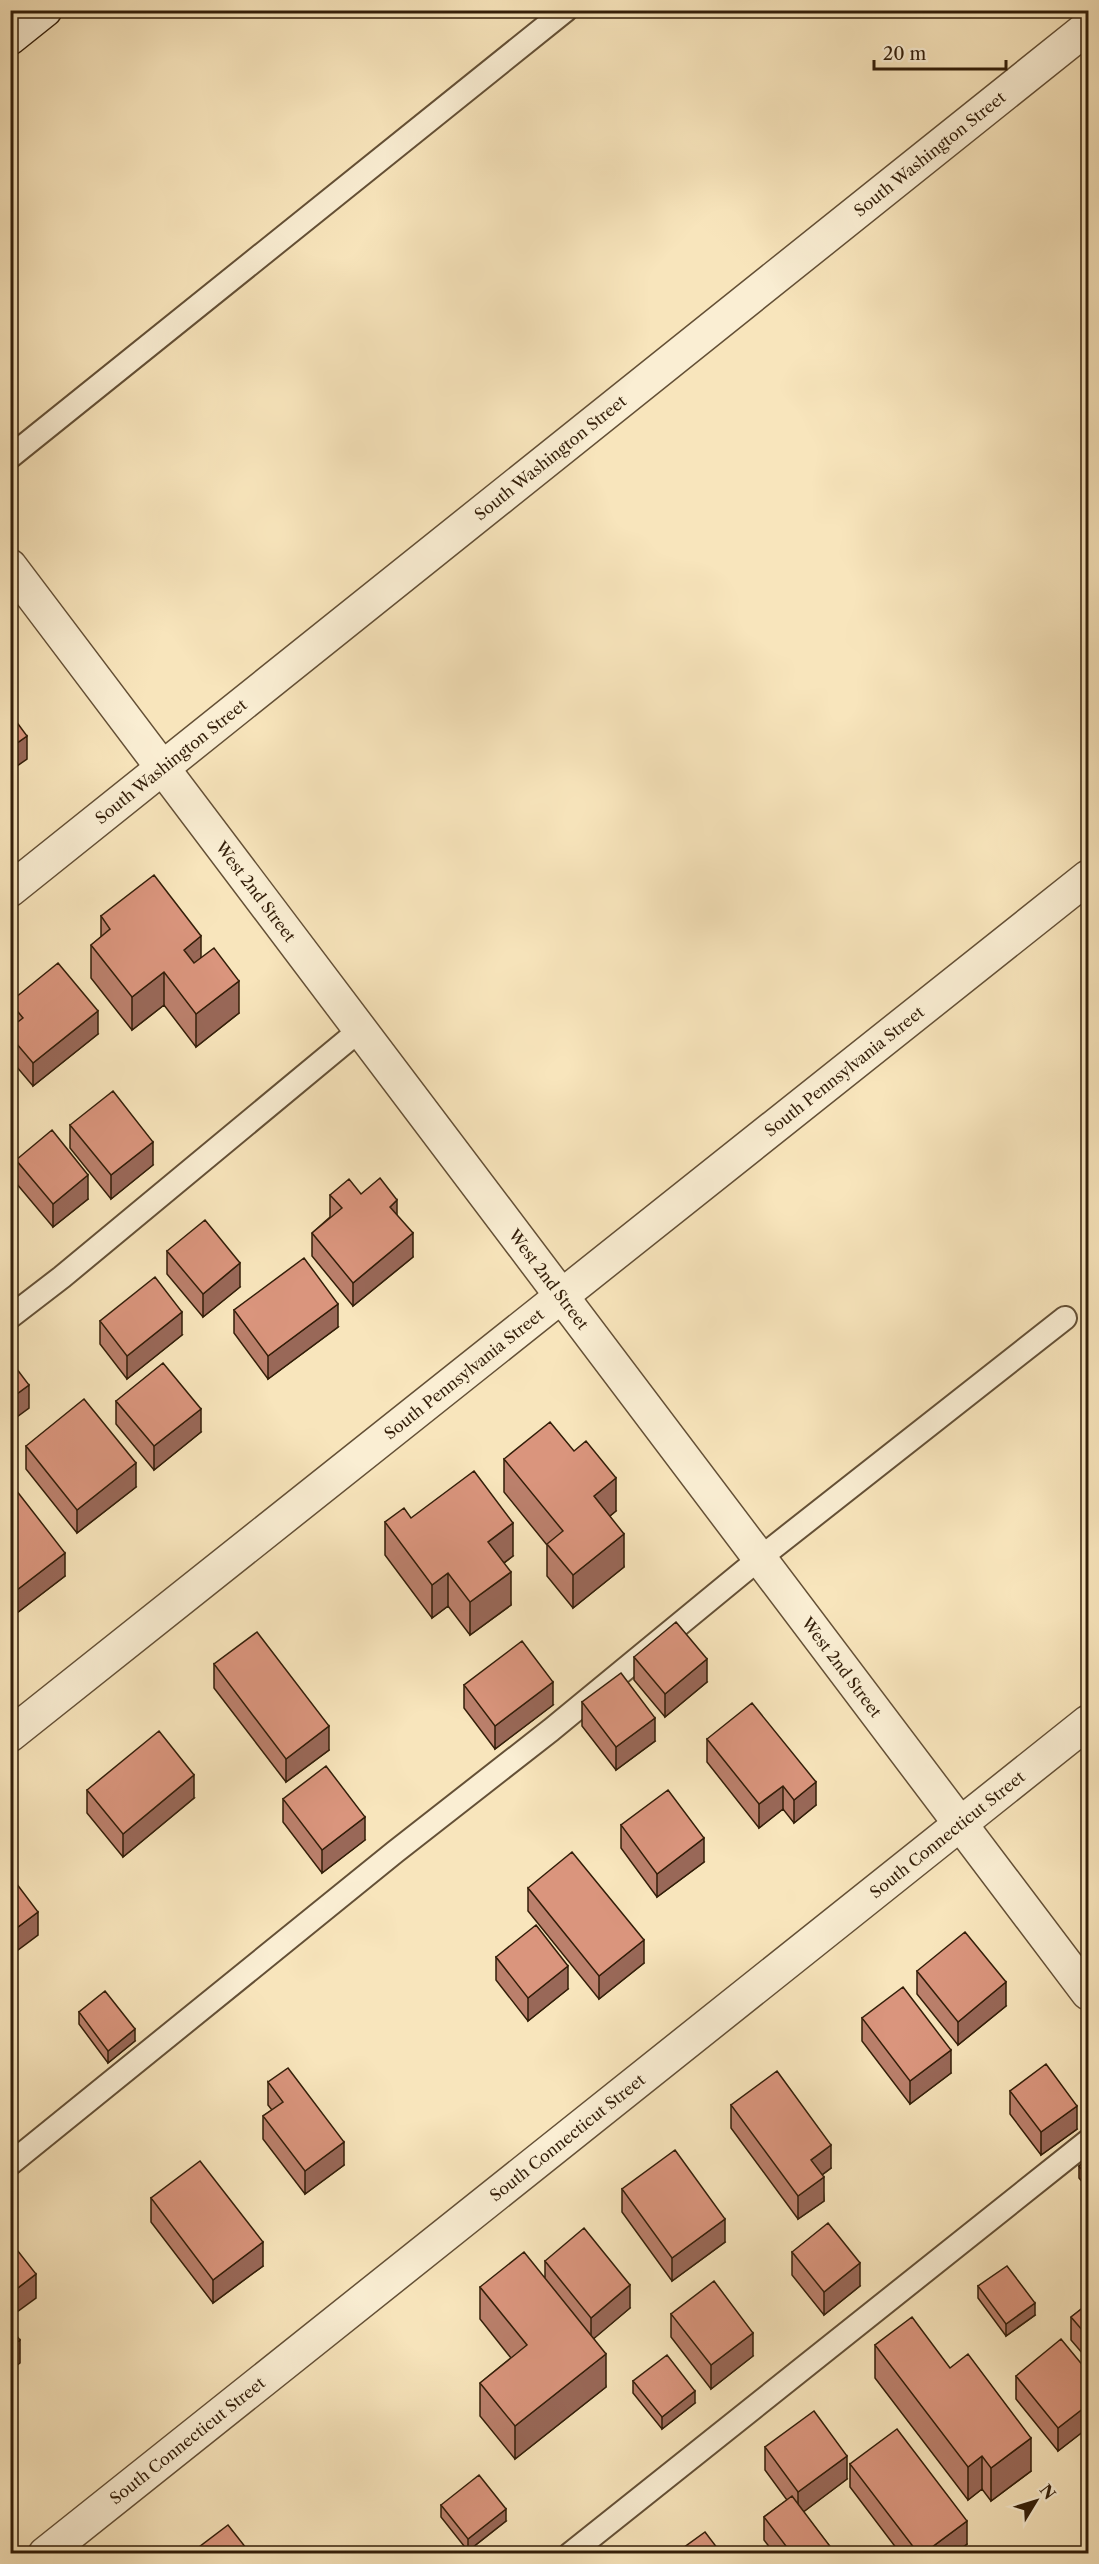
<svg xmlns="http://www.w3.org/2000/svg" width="1099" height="2564" font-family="'Libre Caslon Text',serif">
<rect width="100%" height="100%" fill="#f8e5bc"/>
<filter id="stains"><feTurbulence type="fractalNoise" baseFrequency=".00333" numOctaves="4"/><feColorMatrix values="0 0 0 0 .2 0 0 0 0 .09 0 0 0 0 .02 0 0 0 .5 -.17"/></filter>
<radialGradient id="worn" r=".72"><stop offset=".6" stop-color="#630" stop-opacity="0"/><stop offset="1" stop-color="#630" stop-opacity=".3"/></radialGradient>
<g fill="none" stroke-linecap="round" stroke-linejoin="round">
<defs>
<path id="lane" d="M 10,457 L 566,10
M 10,1317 L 62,1277 L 361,1029
M 10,2164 L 395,1852 L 551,1730 L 760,1558 L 1065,1318
M 570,2554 L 1088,2141"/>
<g id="street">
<path id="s1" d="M 10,566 L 1088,1993"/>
<path id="s2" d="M 10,890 L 1088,27"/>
<path id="s3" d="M 10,1735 L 1088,877"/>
<path id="s4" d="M 45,2554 L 1088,1722"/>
</g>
<path id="secondary" d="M 10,38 L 45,10"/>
</defs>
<!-- lane casing -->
<use href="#lane" stroke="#645036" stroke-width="26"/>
<!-- street casing -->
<use href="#street" stroke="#645036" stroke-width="36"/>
<!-- secondary casing -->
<use href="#secondary" stroke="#331e09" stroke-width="36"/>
<!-- lane -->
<use href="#lane" stroke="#faeed3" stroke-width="22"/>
<!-- street -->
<use href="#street" stroke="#faeed3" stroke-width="33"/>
<!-- secondary -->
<use href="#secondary" stroke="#faeed3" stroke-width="33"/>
</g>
<!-- wall -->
<path fill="#bb806c" stroke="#331e09" stroke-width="1.5" d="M 101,916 L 201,958 L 239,1013 L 196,1047 L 164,1005 L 132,1030 L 91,978 L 91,945 L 101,937 Z
M 10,1002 L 98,1034 L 33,1086 L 10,1059 L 10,1028 L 12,1027 L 10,1026 Z
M 70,1125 L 153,1165 L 111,1199 L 70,1148 Z
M 16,1160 L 88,1199 L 53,1227 L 16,1183 Z
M 361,1194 L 397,1216 L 413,1257 L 353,1306 L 312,1256 L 312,1233 L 330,1217 L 330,1195 Z
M 167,1251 L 240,1287 L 203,1317 L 167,1274 Z
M 234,1310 L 338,1327 L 268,1379 L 234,1333 Z
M 100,1321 L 182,1335 L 127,1379 L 100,1344 Z
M 116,1401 L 201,1432 L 154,1470 L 116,1424 Z
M 26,1446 L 136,1487 L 77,1533 L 26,1469 Z
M 504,1459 L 616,1511 L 610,1516 L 624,1567 L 573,1608 L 547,1576 L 547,1545 L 504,1492 Z
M 10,1494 L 65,1576 L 13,1616 L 10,1612 Z
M 411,1518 L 513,1556 L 504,1563 L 511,1605 L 470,1635 L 448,1606 L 432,1618 L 385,1555 L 385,1522 Z
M 634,1657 L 707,1682 L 665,1717 L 634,1680 Z
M 214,1664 L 329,1750 L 286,1782 L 214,1688 Z
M 464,1685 L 553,1705 L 495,1749 L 464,1708 Z
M 582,1702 L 655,1741 L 616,1770 L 582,1726 Z
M 707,1739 L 816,1805 L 794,1823 L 783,1809 L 759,1828 L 707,1762 Z
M 87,1790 L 194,1798 L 123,1857 L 87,1813 Z
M 283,1799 L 365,1840 L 322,1873 L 283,1822 Z
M 621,1825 L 704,1862 L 657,1897 L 621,1848 Z
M 528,1888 L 644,1963 L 599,1999 L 528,1911 Z
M 496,1957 L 568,1989 L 528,2021 L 496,1980 Z
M 917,1971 L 1006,2006 L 958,2045 L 917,1994 Z
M 79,2012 L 135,2041 L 108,2063 L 79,2024 Z
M 862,2018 L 951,2073 L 910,2104 L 862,2041 Z
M 268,2082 L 344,2165 L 305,2194 L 263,2139 L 263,2116 L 272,2110 L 268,2105 Z
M 1010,2091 L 1077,2129 L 1041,2155 L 1010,2114 Z
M 731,2105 L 831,2168 L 822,2175 L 824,2201 L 798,2219 L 731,2128 Z
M 1089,2158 L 1089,2190 L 1079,2178 L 1079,2166 Z
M 622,2189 L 725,2242 L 672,2281 L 622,2212 Z
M 151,2198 L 263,2266 L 213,2303 L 151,2222 Z
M 792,2252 L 860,2286 L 824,2315 L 792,2275 Z
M 545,2261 L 630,2308 L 594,2338 L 606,2387 L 515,2459 L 480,2416 L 480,2383 L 511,2358 L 480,2319 L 480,2287 L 545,2277 Z
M 978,2286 L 1035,2315 L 1006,2336 L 978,2298 Z
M 1089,2303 L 1089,2361 L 1071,2340 L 1071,2317 Z
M 671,2314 L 753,2356 L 711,2389 L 671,2337 Z
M 875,2345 L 950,2368 L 1031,2471 L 991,2501 L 982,2489 L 968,2500 L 875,2378 Z
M 1089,2373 L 1089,2427 L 1058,2451 L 1016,2399 L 1016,2376 Z
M 633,2381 L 695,2403 L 662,2429 L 633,2393 Z
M 765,2447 L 847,2479 L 803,2512 L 835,2553 L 774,2553 L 764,2540 L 764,2517 L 787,2500 L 765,2470 Z
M 850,2464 L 967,2544 L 955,2553 L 900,2553 L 850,2487 Z
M 441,2505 L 506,2521 L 468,2551 L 441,2517 Z"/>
<!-- shaded-wall -->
<path fill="#996858" stroke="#331e09" stroke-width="1.5" d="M 27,736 L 27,759 L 10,771 L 10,748 Z
M 201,936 L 201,969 L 184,982 L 184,950 Z
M 164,972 L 164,1005 L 132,1030 L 132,997 Z
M 239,981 L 239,1013 L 196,1047 L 196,1014 Z
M 98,1011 L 98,1034 L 33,1086 L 33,1063 Z
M 153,1142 L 153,1165 L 111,1199 L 111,1175 Z
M 88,1175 L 88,1199 L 53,1227 L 53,1204 Z
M 397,1200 L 397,1223 L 390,1207 Z
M 413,1233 L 413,1257 L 353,1306 L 353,1283 Z
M 240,1263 L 240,1287 L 203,1317 L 203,1294 Z
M 338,1304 L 338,1327 L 268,1379 L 268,1356 Z
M 182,1312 L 182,1335 L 127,1379 L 127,1356 Z
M 29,1385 L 29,1408 L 10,1422 L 10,1399 Z
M 201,1409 L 201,1432 L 154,1470 L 154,1446 Z
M 136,1463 L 136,1487 L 77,1533 L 77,1510 Z
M 616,1478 L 616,1511 L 594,1529 L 594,1496 Z
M 513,1523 L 513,1556 L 488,1575 L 488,1542 Z
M 624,1534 L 624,1567 L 573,1608 L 573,1575 Z
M 65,1553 L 65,1576 L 13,1616 L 13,1593 Z
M 511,1572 L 511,1605 L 470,1635 L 470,1602 Z
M 448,1573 L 448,1606 L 432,1618 L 432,1585 Z
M 707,1659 L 707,1682 L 665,1717 L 665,1694 Z
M 553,1682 L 553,1705 L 495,1749 L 495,1726 Z
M 655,1718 L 655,1741 L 616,1770 L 616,1747 Z
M 329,1726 L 329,1750 L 286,1782 L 286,1759 Z
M 194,1775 L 194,1798 L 123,1857 L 123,1834 Z
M 816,1782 L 816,1805 L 794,1823 L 794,1800 Z
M 783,1786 L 783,1809 L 759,1828 L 759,1804 Z
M 365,1817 L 365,1840 L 322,1873 L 322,1850 Z
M 704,1838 L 704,1862 L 657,1897 L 657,1874 Z
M 38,1912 L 38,1935 L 10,1956 L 10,1933 Z
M 644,1940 L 644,1963 L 599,1999 L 599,1976 Z
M 568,1966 L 568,1989 L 528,2021 L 528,1998 Z
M 1006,1982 L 1006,2006 L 958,2045 L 958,2022 Z
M 135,2029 L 135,2041 L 108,2063 L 108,2051 Z
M 951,2050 L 951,2073 L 910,2104 L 910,2081 Z
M 1077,2106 L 1077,2129 L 1041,2155 L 1041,2132 Z
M 344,2142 L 344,2165 L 305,2194 L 305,2171 Z
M 831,2145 L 831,2168 L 811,2183 L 811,2160 Z
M 824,2177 L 824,2201 L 798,2219 L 798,2196 Z
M 725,2219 L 725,2242 L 672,2281 L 672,2258 Z
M 263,2242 L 263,2266 L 213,2303 L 213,2280 Z
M 860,2263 L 860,2286 L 824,2315 L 824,2292 Z
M 36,2274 L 36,2298 L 10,2317 L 10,2294 Z
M 630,2285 L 630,2308 L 591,2341 L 591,2318 Z
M 1035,2303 L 1035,2315 L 1006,2336 L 1006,2324 Z
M 753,2333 L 753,2356 L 711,2389 L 711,2365 Z
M 20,2340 L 20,2363 L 10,2371 L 10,2347 Z
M 606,2354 L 606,2387 L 515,2459 L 515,2426 Z
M 695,2391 L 695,2403 L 662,2429 L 662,2417 Z
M 1089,2404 L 1089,2427 L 1058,2451 L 1058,2428 Z
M 1031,2438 L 1031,2471 L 991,2501 L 991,2468 Z
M 847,2456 L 847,2479 L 798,2516 L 798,2492 Z
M 982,2456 L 982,2489 L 968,2500 L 968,2467 Z
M 506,2509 L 506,2521 L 468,2551 L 468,2539 Z
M 967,2521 L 967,2544 L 955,2553 L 924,2553 Z"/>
<!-- building -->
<path fill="#da957d" stroke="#331e09" stroke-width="1.5" d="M 10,713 L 27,736 L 10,748 Z
M 154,875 L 201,936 L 184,950 L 194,963 L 214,948 L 239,981 L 196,1014 L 164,972 L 132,997 L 91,945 L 110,929 L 101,916 Z
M 58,963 L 98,1011 L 33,1063 L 10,1036 L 10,1028 L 23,1018 L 10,1002 Z
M 113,1091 L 153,1142 L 111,1175 L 70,1125 Z
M 52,1130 L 88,1175 L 53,1204 L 16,1160 Z
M 380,1178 L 397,1200 L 390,1207 L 413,1233 L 353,1283 L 312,1233 L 342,1208 L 330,1195 L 349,1179 L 361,1194 Z
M 205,1220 L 240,1263 L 203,1294 L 167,1251 Z
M 304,1258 L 338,1304 L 268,1356 L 234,1310 Z
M 155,1277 L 182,1312 L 127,1356 L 100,1321 Z
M 10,1360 L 29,1385 L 10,1399 Z
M 163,1363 L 201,1409 L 154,1446 L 116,1401 Z
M 84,1399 L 136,1463 L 77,1510 L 26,1446 Z
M 550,1422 L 574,1451 L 586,1441 L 616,1478 L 594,1496 L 624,1534 L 573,1575 L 547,1544 L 563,1531 L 504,1459 Z
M 474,1471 L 513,1523 L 488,1542 L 511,1572 L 470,1602 L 448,1573 L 432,1585 L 385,1522 L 404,1508 L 411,1518 Z
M 16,1490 L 65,1553 L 13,1593 L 10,1589 L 10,1494 Z
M 676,1622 L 707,1659 L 665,1694 L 634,1657 Z
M 257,1632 L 329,1726 L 286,1759 L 214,1664 Z
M 522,1641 L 553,1682 L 495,1726 L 464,1685 Z
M 621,1673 L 655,1718 L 616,1747 L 582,1702 Z
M 752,1703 L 816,1782 L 794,1800 L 783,1786 L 759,1804 L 707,1739 Z
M 159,1731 L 194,1775 L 123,1834 L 87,1790 Z
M 326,1766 L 365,1817 L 322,1850 L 283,1799 Z
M 668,1790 L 704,1838 L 657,1874 L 621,1825 Z
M 572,1852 L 644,1940 L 599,1976 L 528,1888 Z
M 10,1875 L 38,1912 L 10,1933 Z
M 536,1925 L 568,1966 L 528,1998 L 496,1957 Z
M 965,1932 L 1006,1982 L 958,2022 L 917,1971 Z
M 903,1987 L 951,2050 L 910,2081 L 862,2018 Z
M 105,1991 L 135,2029 L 108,2051 L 79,2012 Z
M 1046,2064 L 1077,2106 L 1041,2132 L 1010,2091 Z
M 288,2068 L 344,2142 L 305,2171 L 263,2116 L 283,2102 L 268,2082 Z
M 777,2071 L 831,2145 L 811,2160 L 824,2177 L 798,2196 L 731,2105 Z
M 675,2150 L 725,2219 L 672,2258 L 622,2189 Z
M 1089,2158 L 1089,2178 L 1079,2166 Z
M 200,2161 L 263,2242 L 213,2280 L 151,2198 Z
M 828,2223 L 860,2263 L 824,2292 L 792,2252 Z
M 584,2228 L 630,2285 L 591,2318 L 545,2261 Z
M 10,2241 L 36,2274 L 10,2294 Z
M 524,2252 L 606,2354 L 515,2426 L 480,2383 L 527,2345 L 480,2287 Z
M 1007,2266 L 1035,2303 L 1006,2324 L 978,2286 Z
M 714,2281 L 753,2333 L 711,2365 L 671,2314 Z
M 1089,2303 L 1089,2338 L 1071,2317 Z
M 912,2317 L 950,2368 L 968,2354 L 1031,2438 L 991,2468 L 982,2456 L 968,2467 L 875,2345 Z
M 10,2327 L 20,2340 L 10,2347 Z
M 1061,2339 L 1089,2373 L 1089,2404 L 1058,2428 L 1016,2376 Z
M 667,2355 L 695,2391 L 662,2417 L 633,2381 Z
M 814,2411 L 847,2456 L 798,2492 L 765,2447 Z
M 897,2429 L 967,2521 L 924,2553 L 918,2553 L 850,2464 Z
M 479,2475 L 506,2509 L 468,2539 L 441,2505 Z
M 792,2496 L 835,2553 L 777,2553 L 786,2546 L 764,2517 Z
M 228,2525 L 250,2553 L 191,2553 Z
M 705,2532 L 721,2553 L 676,2553 Z"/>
<g text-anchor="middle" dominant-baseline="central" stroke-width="4.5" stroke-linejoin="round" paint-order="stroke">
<!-- street labels -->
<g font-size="16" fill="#331e09" stroke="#faeed3">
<text stroke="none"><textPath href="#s2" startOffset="1178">South Washington Street</textPath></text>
<text stroke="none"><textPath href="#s2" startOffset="692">South Washington Street</textPath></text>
<text stroke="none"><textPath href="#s2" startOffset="206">South Washington Street</textPath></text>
<text stroke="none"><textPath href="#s1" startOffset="408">West 2nd Street</textPath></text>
<text stroke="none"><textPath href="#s3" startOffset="1066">South Pennsylvania Street</textPath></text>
<text stroke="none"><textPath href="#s1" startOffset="894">West 2nd Street</textPath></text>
<text stroke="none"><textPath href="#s3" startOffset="580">South Pennsylvania Street</textPath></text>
<text stroke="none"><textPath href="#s1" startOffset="1380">West 2nd Street</textPath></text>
<text stroke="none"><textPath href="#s4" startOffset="1154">South Connecticut Street</textPath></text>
<text stroke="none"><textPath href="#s4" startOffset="668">South Connecticut Street</textPath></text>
<text stroke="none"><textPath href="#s4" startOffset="182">South Connecticut Street</textPath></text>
</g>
</g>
<!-- margin -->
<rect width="1099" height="2564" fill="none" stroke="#f8e5bc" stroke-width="36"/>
<rect x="12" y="12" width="1075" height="2540" fill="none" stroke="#331e09" stroke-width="3"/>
<rect x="18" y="18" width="1063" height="2528" fill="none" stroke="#331e09" stroke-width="1.5"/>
<!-- north arrow -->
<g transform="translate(1036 2501) rotate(52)" stroke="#faeed3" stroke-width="4.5" paint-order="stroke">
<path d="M0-4.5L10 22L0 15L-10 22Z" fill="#331e09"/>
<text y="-9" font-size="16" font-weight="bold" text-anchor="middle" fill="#331e09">N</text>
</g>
<!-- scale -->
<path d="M874 60v9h132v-9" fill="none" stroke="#331e09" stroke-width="3"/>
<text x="883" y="60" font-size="18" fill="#331e09" stroke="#faeed3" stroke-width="4.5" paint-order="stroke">20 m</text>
<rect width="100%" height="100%" filter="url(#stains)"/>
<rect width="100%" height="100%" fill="url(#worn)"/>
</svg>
